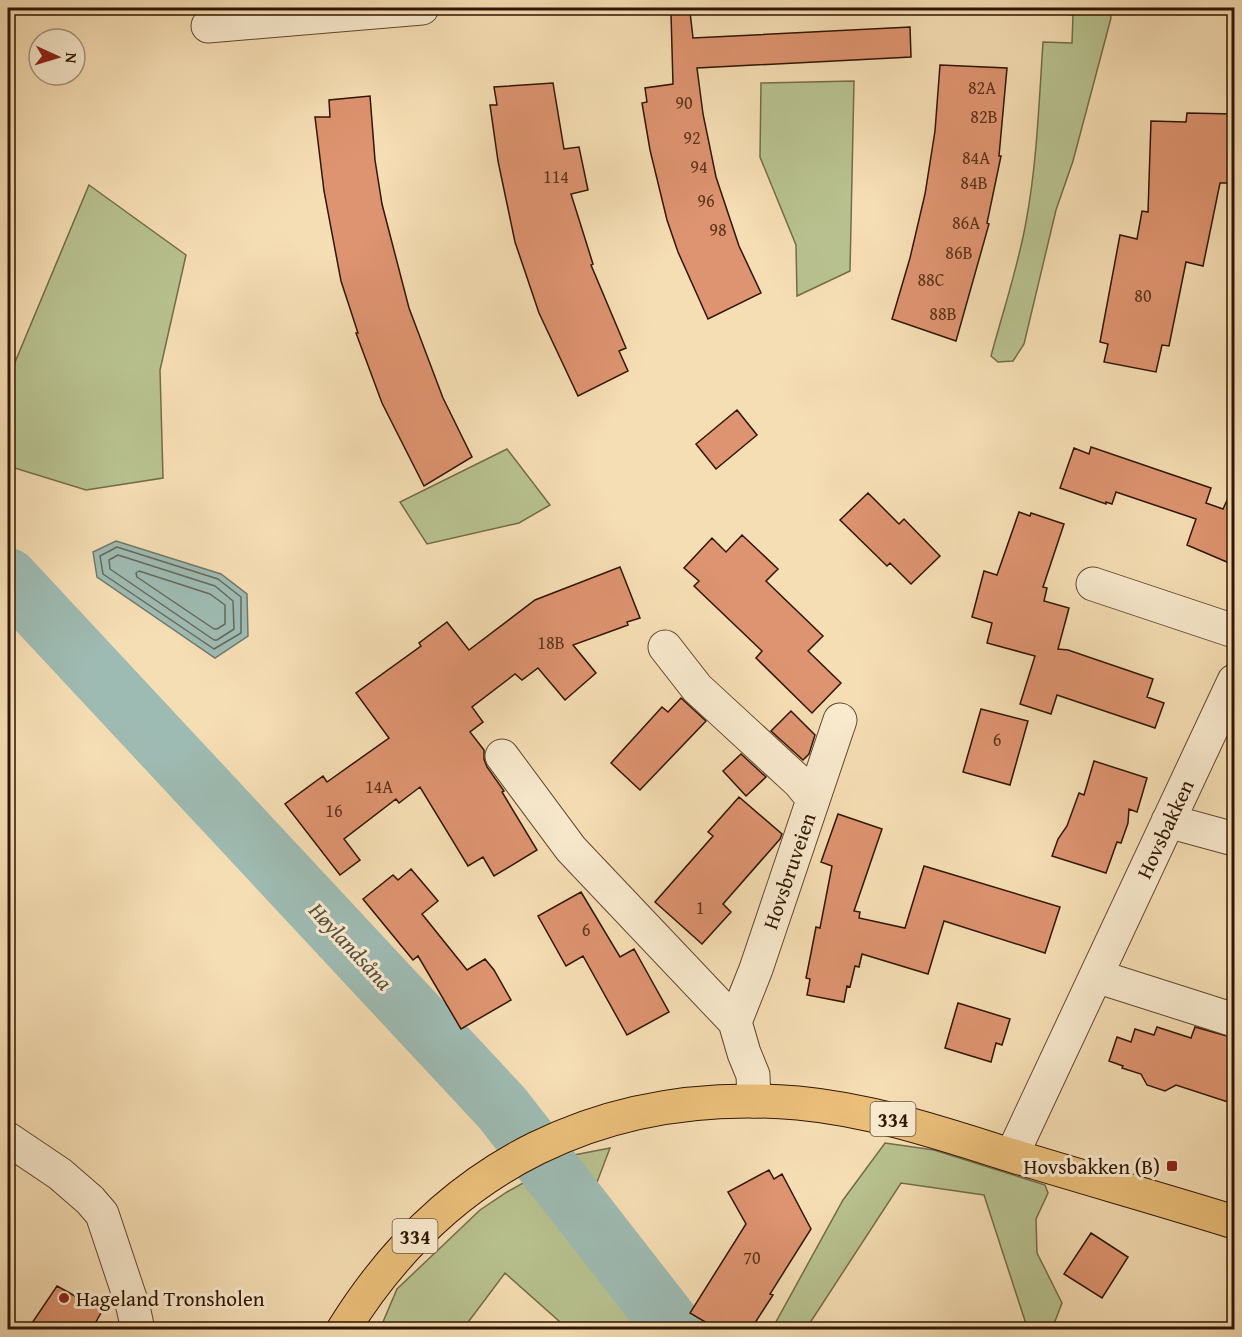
<svg xmlns="http://www.w3.org/2000/svg" width="1242" height="1337" font-family="'Gentium Book Plus',serif">
<rect width="100%" height="100%" fill="#f6deb4"/>
<filter id="stains"><feTurbulence type="fractalNoise" baseFrequency=".00333" numOctaves="4"/><feColorMatrix values="0 0 0 0 .2 0 0 0 0 .09 0 0 0 0 .02 0 0 0 .5 -.17"/></filter>
<radialGradient id="worn" r=".72"><stop offset=".6" stop-color="#630" stop-opacity="0"/><stop offset="1" stop-color="#630" stop-opacity=".3"/></radialGradient>
<!-- green -->
<path fill="#b8c290" stroke="#746c48" stroke-width="1.5" d="M 1049,8 L 1109,8 L 1111,18 L 1073,161 L 1056,210 L 1024,344 L 1013,361 L 998,362 L 991,356 C 1003,311 1018,267 1026,222 C 1037,163 1039,102 1043,42 L 1072,43 L 1073,15 L 1045,12 Z
M 854,81 L 850,271 L 797,296 L 796,245 L 760,157 L 761,83 Z
M 89,185 L 186,255 L 160,370 L 163,478 L 86,490 L 8,466 L 8,379 Z
M 507,449 L 550,505 L 519,523 L 427,544 L 400,502 Z
M 885,1143 L 934,1150 L 1045,1185 L 1048,1193 L 1036,1219 L 1037,1253 L 1062,1303 L 1052,1329 L 1026,1329 L 1027,1327 L 984,1195 L 901,1183 L 806,1329 L 772,1329 L 843,1200 Z
M 610,1148 L 594,1190 L 683,1305 L 698,1329 L 568,1329 L 505,1273 L 463,1329 L 380,1329 L 397,1289 L 480,1210 L 507,1192 L 574,1155 Z"/>
<!-- water -->
<path fill="#9ebbb3" stroke="#72796b" stroke-width="1.5" d="M 116,541 L 221,574 L 247,594 L 248,636 L 215,658 L 97,577 L 93,552 Z"/>
<g fill="none" stroke-linecap="round" stroke-linejoin="round">
<!-- shore -->
<path stroke="#67685a" stroke-width="1.5" d="M 117,547 L 218,579 L 241,597 L 241,633 L 214,649 L 103,574 L 100,556 Z
M 118,555 L 215,586 L 233,601 L 234,629 L 217,640 L 214,640 L 110,569 L 109,560 Z
M 139,571 L 210,594 L 225,605 L 225,624 L 217,629 L 214,629 L 137,577 L 136,573 Z"/>
<!-- river -->
<path stroke="#9ebbb3" stroke-width="60" d="M 8,578 L 502,1108 L 675,1330"/>
</g>
<!-- building -->
<path fill="#de9470" stroke="#301500" stroke-width="1.5" d="M 690,12 L 693,38 L 910,27 L 911,57 L 697,68 L 703,114 L 716,177 L 739,246 L 761,293 L 708,319 L 678,252 L 667,220 L 650,150 L 642,103 L 647,102 L 645,88 L 673,84 L 671,14 Z
M 940,65 L 1007,68 L 999,156 L 1001,156 L 987,223 L 989,224 L 956,341 L 892,319 L 910,258 L 925,194 L 935,131 Z
M 553,83 L 564,149 L 579,147 L 588,190 L 571,194 L 593,264 L 591,265 L 626,348 L 619,351 L 628,371 L 578,396 L 539,313 L 515,242 L 498,161 L 490,105 L 497,105 L 494,87 Z
M 370,96 L 375,160 L 382,204 L 409,308 L 443,398 L 472,457 L 424,486 L 382,403 L 356,333 L 358,333 L 341,281 L 324,191 L 315,117 L 330,117 L 329,100 Z
M 1187,113 L 1234,114 L 1234,183 L 1220,183 L 1203,266 L 1186,262 L 1169,346 L 1162,345 L 1156,372 L 1104,362 L 1108,344 L 1100,342 L 1120,235 L 1137,239 L 1142,211 L 1148,212 L 1151,121 L 1186,122 Z
M 737,410 L 757,435 L 716,469 L 696,444 Z
M 1091,447 L 1211,488 L 1206,503 L 1223,509 L 1234,485 L 1234,565 L 1187,545 L 1196,519 L 1116,492 L 1112,504 L 1106,502 L 1106,504 L 1060,488 L 1074,448 L 1089,454 Z
M 868,493 L 899,524 L 904,519 L 940,556 L 911,584 L 890,563 L 887,566 L 840,520 Z
M 1019,512 L 1030,516 L 1031,513 L 1064,524 L 1043,587 L 1047,588 L 1044,601 L 1069,608 L 1058,649 L 1068,650 L 1153,679 L 1147,697 L 1164,703 L 1155,728 L 1057,695 L 1051,714 L 1020,704 L 1035,656 L 987,643 L 992,623 L 972,617 L 984,571 L 997,575 Z
M 742,535 L 778,569 L 766,581 L 823,636 L 808,651 L 841,683 L 812,713 L 756,658 L 762,651 L 694,586 L 699,581 L 684,568 L 712,538 L 726,552 Z
M 620,567 L 640,618 L 627,622 L 628,625 L 573,645 L 596,673 L 565,700 L 538,668 L 522,680 L 515,674 L 472,707 L 483,722 L 470,732 L 484,750 L 484,759 L 487,767 L 504,791 L 502,792 L 537,850 L 494,876 L 483,857 L 468,866 L 420,787 L 399,803 L 396,799 L 344,839 L 360,860 L 340,875 L 285,804 L 323,776 L 327,782 L 389,738 L 356,693 L 421,646 L 419,643 L 447,622 L 469,650 L 535,600 Z
M 681,698 L 706,721 L 640,790 L 611,763 L 662,707 L 668,712 Z
M 981,709 L 1028,721 L 1010,785 L 963,772 Z
M 791,711 L 815,735 L 809,754 L 803,760 L 771,731 Z
M 741,754 L 766,777 L 746,796 L 723,771 Z
M 1094,761 L 1147,778 L 1137,812 L 1129,809 L 1128,823 L 1121,843 L 1117,842 L 1106,873 L 1052,856 L 1058,839 L 1067,826 L 1079,793 L 1084,795 Z
M 739,797 L 782,834 L 780,839 L 723,904 L 731,912 L 702,944 L 655,902 L 713,836 L 708,832 Z
M 838,814 L 882,829 L 854,911 L 860,912 L 859,918 L 905,928 L 924,866 L 1060,907 L 1045,953 L 944,921 L 928,974 L 862,954 L 859,967 L 855,966 L 850,987 L 847,986 L 844,1002 L 807,995 L 810,979 L 806,978 L 811,953 L 816,927 L 820,928 L 832,866 L 821,862 Z
M 411,869 L 438,901 L 422,914 L 467,970 L 485,959 L 494,970 L 511,1000 L 461,1029 L 418,956 L 413,960 L 363,899 L 393,875 L 398,880 Z
M 581,892 L 620,957 L 634,949 L 669,1012 L 627,1035 L 583,956 L 566,966 L 538,916 Z
M 958,1003 L 1010,1019 L 1002,1045 L 996,1043 L 991,1062 L 945,1048 Z
M 1157,1027 L 1191,1038 L 1195,1027 L 1234,1038 L 1234,1104 L 1176,1085 L 1165,1091 L 1147,1085 L 1141,1074 L 1122,1068 L 1123,1066 L 1109,1061 L 1117,1037 L 1131,1042 L 1135,1029 L 1154,1035 Z
M 769,1170 L 774,1179 L 782,1174 L 811,1229 L 770,1294 L 773,1295 L 751,1329 L 717,1329 L 690,1313 L 746,1224 L 728,1192 Z
M 1091,1233 L 1128,1257 L 1102,1298 L 1064,1274 Z
M 57,1286 L 102,1311 L 92,1329 L 28,1329 Z"/>
<g fill="none" stroke-linecap="round" stroke-linejoin="round">
<defs>
<path id="minor" d="M 208,26 L 422,8
M 1093,584 L 1234,631
M 665,647 L 697,688 L 799,782 L 813,799
M 502,756 L 571,849 L 735,1022 L 744,1053 L 753,1075 L 754,1101
M 1168,821 L 1234,839
M 1096,976 L 1234,1020
M 735,1022 L 756,969 L 840,720
M 8,1139 L 60,1174 L 90,1200 L 102,1214 L 133,1307 L 138,1330
M 1012,1155 L 1234,681"/>
<path id="major" d="M 343,1330 C 446,1164 604,1087 798,1103 C 872,1110 940,1133 1010,1155 C 1085,1178 1160,1199 1234,1222"/>
</defs>
<!-- minor casing -->
<use href="#minor" stroke="#62472d" stroke-width="35"/>
<!-- major casing -->
<use href="#major" stroke="#301500" stroke-width="35"/>
<!-- minor -->
<use href="#minor" stroke="#f9eace" stroke-width="33"/>
<!-- major -->
<use href="#major" stroke="#ebbf7a" stroke-width="33"/>
</g>
<!-- markers -->
<g fill="#8f2418" stroke="#f9eace" stroke-width="2">
<rect x="1166" y="1160" width="12" height="12" rx="3"/>
<circle cx="64" cy="1298" r="6"/>
</g>
<g text-anchor="middle" dominant-baseline="central" stroke-width="6" stroke-linejoin="round" paint-order="stroke">
<!-- number labels -->
<g font-size="18" fill="#5c351c">
<text x="982" y="87">82A</text>
<text x="684" y="102">90</text>
<text x="984" y="116">82B</text>
<text x="692" y="137">92</text>
<text x="976" y="157">84A</text>
<text x="699" y="166">94</text>
<text x="556" y="176">114</text>
<text x="974" y="182">84B</text>
<text x="706" y="200">96</text>
<text x="966" y="222">86A</text>
<text x="718" y="229">98</text>
<text x="959" y="252">86B</text>
<text x="931" y="279">88C</text>
<text x="1143" y="295">80</text>
<text x="943" y="313">88B</text>
<text x="551" y="642">18B</text>
<text x="997" y="739">6</text>
<text x="379" y="786">14A</text>
<text x="334" y="810">16</text>
<text x="700" y="907">1</text>
<text x="586" y="929">6</text>
<text x="752" y="1257">70</text>
</g>
<!-- shield labels -->
<g fill="#f9eace" stroke="#6c553e" stroke-width="1.5">
<rect x="870.5" y="1102" width="45" height="34" rx="4.5"/>
<rect x="392.5" y="1219" width="45" height="34" rx="4.5"/>
</g>
<g font-size="20" font-weight="bold" fill="#301500">
<text x="893" y="1119">334</text>
<text x="415" y="1236">334</text>
</g>
<!-- street labels -->
<g font-size="21" fill="#301500" stroke="#f9eace">
<text transform="translate(1165 829) rotate(-65)">Hovsbakken</text>
<text transform="translate(789 871) rotate(-71)">Hovsbruveien</text>
</g>
<!-- poi labels -->
<g font-size="21" fill="#301500" stroke="#f9eace" text-anchor="end">
<text x="1160" y="1166">Hovsbakken (B)</text>
<text x="76" y="1298" text-anchor="start">Hageland Tronsholen</text>
</g>
<!-- water labels -->
<g font-size="22" font-style="italic" fill="#564f3f" stroke="#f9eace">
<text transform="translate(351 946) rotate(47)">Høylandsåna</text>
</g>
</g>
<!-- margin -->
<rect width="1242" height="1337" fill="none" stroke="#f6deb4" stroke-width="30"/>
<rect x="9" y="9" width="1224" height="1319" fill="none" stroke="#301500" stroke-width="3"/>
<rect x="15" y="15" width="1212" height="1307" fill="none" stroke="#301500" stroke-width="1.5"/>
<!-- north arrow -->
<g transform="translate(57 57) rotate(94)"><circle r="28" fill="#f9eace" stroke="#a9957c" stroke-width="1.5"/>
<path d="M0-4.5L10 22L0 15L-10 22Z" fill="#8f2418"/>
<text y="-9" font-size="16" font-weight="bold" text-anchor="middle" fill="#301500">N</text>
</g>
<rect width="100%" height="100%" filter="url(#stains)"/>
<rect width="100%" height="100%" fill="url(#worn)"/>
</svg>
